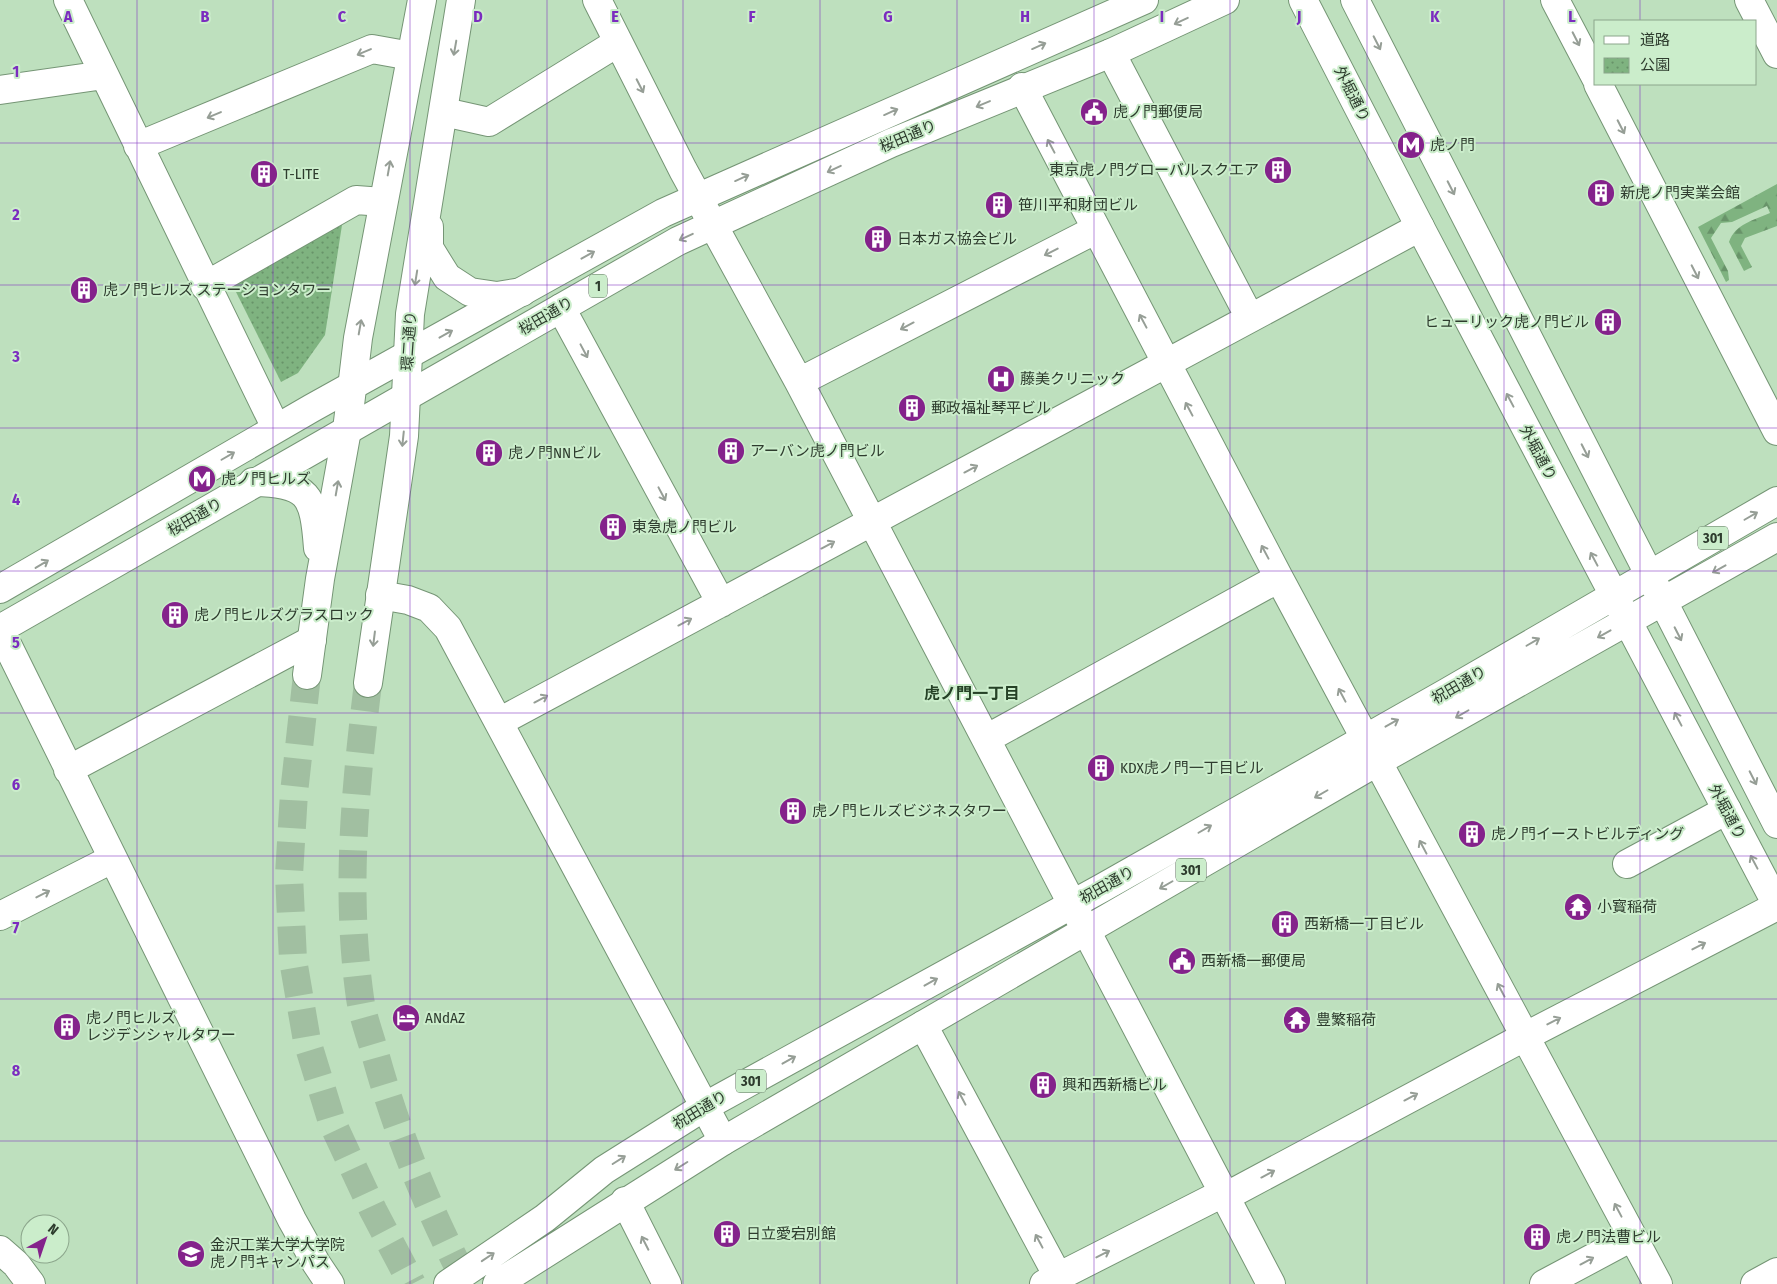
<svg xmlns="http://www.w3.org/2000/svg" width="1777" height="1284" font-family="'Fira Sans Condensed','Noto Sans JP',sans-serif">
<defs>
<pattern id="forest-firs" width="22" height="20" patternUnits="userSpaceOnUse" patternTransform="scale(1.25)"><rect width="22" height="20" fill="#7fb380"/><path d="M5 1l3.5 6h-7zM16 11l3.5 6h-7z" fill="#689369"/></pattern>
<pattern id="park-dots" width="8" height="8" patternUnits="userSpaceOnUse" patternTransform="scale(1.25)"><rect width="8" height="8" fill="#7fb380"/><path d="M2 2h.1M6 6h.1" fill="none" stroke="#689369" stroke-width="1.8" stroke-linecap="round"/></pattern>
</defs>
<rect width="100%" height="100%" fill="#bee0be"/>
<!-- forest -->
<path fill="url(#forest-firs)" d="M 1777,184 L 1777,226 L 1745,238 L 1741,246 L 1752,267 L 1744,271 L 1729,242 C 1735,224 1754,220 1770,213 L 1767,206 L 1732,222 L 1721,223 L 1711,238 L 1728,271 L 1729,280 L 1726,282 L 1698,227 Z"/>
<!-- park -->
<path fill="url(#park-dots)" d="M 340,221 L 342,225 L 325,335 L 298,373 L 281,382 L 232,284 Z"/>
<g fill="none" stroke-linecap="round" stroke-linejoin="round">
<!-- major-tunnel -->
<path stroke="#a1bfa1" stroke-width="28" stroke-dasharray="28 14" stroke-linecap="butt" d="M 307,675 L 294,793 L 289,875 L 293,960 L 307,1041 L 332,1122 L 373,1210 L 412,1284
M 368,683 C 355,790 345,891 360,998 C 363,1018 371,1038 376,1057 C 398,1136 429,1211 467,1284"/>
<defs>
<path id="minor" d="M 68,0 L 276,428
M 597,0 L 683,170 L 799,382 L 1271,1284
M 1555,0 L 1596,78
M 1749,0 L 1777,54
M 1111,53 L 1250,318
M 1598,84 L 1777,431
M 1022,87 L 1279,578 L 1658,1284
M 0,90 L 104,75
M 444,112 L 489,122 L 617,43
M 138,146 L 372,49 L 411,56
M 205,286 L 356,200 L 383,202
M 561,308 L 721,603
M 799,382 L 1095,230
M 380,595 L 408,600 L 429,608 L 448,628 L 723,1141
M 0,630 L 292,1220 L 316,1263 L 330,1284
M 499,722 L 1420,227
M 986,739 L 1279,578
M 68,770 L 312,640
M 1627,864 L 1727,810
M 0,916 L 112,859
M 923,1025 L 1062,1284
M 1225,1197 L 1526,1036 L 1777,906
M 625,1201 L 667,1284
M 0,1250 L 16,1264 L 31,1284
M 1044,1284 L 1223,1193
M 1544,1284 L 1632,1237
M 1755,1284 L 1777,1272"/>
<path id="major" d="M 1303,0 L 1420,227 L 1777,905
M 1355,0 L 1777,824
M 429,227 L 429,248 L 447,277 L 470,292 L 497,296 L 522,292
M 253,482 C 309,483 314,495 318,548
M 307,675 L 320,579 L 347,430 L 358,338 L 422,0
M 368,683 L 404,436 L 410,314 L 461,0
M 448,1284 L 545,1218 L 604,1170 L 704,1107 L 1102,888 L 1446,693 L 1777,501
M 497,1284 L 723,1141 L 1363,770 L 1777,537"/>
<path id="highway" d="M 0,589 L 312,408 L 663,213 L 1144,0
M 0,629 L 678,241 L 891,143 L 1111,53 L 1225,0"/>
</defs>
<!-- minor casing -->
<use href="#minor" stroke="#759575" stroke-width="30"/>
<!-- major casing -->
<use href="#major" stroke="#759575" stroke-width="30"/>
<!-- highway casing -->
<use href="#highway" stroke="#759575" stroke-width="30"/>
<!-- minor -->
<use href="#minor" stroke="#fff" stroke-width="28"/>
<!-- major -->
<use href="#major" stroke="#fff" stroke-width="28"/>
<!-- highway -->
<use href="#highway" stroke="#fff" stroke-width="28"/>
</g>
<!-- one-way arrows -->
<defs><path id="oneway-shaft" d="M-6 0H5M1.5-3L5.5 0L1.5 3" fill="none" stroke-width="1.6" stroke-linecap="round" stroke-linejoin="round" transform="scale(1.25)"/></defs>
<g stroke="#969e96">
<use href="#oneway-shaft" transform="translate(1181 21) rotate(155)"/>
<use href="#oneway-shaft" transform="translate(1576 39) rotate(63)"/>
<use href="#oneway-shaft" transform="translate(1377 43) rotate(63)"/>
<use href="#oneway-shaft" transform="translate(1039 46) rotate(-24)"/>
<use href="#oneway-shaft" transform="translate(455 48) rotate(100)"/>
<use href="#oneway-shaft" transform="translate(364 52) rotate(157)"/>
<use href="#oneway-shaft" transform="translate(640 86) rotate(63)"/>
<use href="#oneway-shaft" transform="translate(983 104) rotate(157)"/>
<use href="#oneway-shaft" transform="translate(891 112) rotate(-24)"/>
<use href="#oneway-shaft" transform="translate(214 115) rotate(157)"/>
<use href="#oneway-shaft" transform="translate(1621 127) rotate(63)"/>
<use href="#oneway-shaft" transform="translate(1051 146) rotate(-118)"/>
<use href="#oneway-shaft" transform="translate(389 168) rotate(-80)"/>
<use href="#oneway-shaft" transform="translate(834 169) rotate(155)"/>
<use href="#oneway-shaft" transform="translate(742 178) rotate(-24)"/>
<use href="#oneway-shaft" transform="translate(1451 188) rotate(63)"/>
<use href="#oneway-shaft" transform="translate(686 237) rotate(155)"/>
<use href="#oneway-shaft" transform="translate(1051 252) rotate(153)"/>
<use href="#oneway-shaft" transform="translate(588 255) rotate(-29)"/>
<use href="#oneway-shaft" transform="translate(1695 272) rotate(63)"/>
<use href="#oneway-shaft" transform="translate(416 278) rotate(99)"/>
<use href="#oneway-shaft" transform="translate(1143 321) rotate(-118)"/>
<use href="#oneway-shaft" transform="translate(907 326) rotate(152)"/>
<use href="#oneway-shaft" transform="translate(360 327) rotate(-80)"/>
<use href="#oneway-shaft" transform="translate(446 334) rotate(-29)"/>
<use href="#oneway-shaft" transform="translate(584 351) rotate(62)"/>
<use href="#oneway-shaft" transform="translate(1510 400) rotate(-118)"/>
<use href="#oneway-shaft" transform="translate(1189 409) rotate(-118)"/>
<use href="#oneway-shaft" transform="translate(403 439) rotate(96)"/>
<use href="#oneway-shaft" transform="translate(1585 451) rotate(63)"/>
<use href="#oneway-shaft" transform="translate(228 456) rotate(-30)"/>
<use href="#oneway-shaft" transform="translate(971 469) rotate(-28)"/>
<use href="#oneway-shaft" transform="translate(337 488) rotate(-80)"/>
<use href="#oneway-shaft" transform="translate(662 494) rotate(62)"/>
<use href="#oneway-shaft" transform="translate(1751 516) rotate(-30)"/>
<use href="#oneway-shaft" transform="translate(828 545) rotate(-28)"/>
<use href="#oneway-shaft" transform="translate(1265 552) rotate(-118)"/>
<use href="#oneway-shaft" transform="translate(1594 559) rotate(-118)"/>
<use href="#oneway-shaft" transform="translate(42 564) rotate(-31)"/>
<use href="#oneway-shaft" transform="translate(1719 569) rotate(151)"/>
<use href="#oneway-shaft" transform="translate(685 622) rotate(-28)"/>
<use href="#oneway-shaft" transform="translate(1604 634) rotate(151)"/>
<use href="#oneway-shaft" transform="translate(1678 634) rotate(63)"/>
<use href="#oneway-shaft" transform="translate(374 639) rotate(97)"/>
<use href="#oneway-shaft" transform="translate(1533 642) rotate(-30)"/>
<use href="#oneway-shaft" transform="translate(1342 695) rotate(-118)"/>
<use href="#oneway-shaft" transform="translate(541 699) rotate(-28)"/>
<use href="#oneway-shaft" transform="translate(1462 714) rotate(150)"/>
<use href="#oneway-shaft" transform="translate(1678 719) rotate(-118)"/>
<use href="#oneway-shaft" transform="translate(1392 723) rotate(-29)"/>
<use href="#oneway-shaft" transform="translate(1753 778) rotate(63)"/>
<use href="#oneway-shaft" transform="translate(1321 794) rotate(150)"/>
<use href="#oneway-shaft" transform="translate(1205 829) rotate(-30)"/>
<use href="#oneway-shaft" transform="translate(1423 847) rotate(-118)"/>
<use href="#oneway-shaft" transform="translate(1754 862) rotate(-118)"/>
<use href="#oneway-shaft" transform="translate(1166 885) rotate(150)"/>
<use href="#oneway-shaft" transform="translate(43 894) rotate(-27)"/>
<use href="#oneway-shaft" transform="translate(1699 946) rotate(-27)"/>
<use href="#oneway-shaft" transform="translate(931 982) rotate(-29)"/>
<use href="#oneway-shaft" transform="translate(1501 990) rotate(-118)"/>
<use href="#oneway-shaft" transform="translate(1554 1021) rotate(-27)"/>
<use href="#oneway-shaft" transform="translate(789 1060) rotate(-29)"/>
<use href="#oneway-shaft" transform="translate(1411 1097) rotate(-28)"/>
<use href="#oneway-shaft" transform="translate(962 1098) rotate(-118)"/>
<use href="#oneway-shaft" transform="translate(619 1160) rotate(-32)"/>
<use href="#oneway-shaft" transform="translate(681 1166) rotate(148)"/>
<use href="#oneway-shaft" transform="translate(1268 1174) rotate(-28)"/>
<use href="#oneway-shaft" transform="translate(1618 1210) rotate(-118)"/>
<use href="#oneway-shaft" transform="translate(1039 1241) rotate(-118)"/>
<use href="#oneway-shaft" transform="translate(645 1243) rotate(-117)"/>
<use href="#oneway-shaft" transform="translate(1103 1254) rotate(-27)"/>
<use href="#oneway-shaft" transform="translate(488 1257) rotate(-34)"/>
<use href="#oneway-shaft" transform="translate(1587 1261) rotate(-28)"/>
</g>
<!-- grid -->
<path fill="none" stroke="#7b2cbf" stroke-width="1" stroke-opacity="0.55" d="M 137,0 L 137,1284M 273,0 L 273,1284M 410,0 L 410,1284M 547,0 L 547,1284M 683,0 L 683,1284M 820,0 L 820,1284M 957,0 L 957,1284M 1094,0 L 1094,1284M 1230,0 L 1230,1284M 1367,0 L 1367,1284M 1504,0 L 1504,1284M 1640,0 L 1640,21M 1640,84 L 1640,1284M 0,143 L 1777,143M 0,285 L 1777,285M 0,428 L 1777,428M 0,571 L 1777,571M 0,713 L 1777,713M 0,856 L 1777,856M 0,999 L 1777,999M 0,1141 L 1777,1141"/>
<!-- icons -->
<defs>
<symbol id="civic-disc" viewBox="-11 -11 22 22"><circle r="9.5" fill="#84228b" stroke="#cbedcb"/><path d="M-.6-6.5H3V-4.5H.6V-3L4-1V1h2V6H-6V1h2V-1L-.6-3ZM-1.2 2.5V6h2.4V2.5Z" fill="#fff"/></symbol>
<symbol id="metro-disc" viewBox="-11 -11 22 22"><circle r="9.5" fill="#84228b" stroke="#cbedcb"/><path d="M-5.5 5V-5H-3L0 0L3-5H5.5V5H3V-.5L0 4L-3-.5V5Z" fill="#fff"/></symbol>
<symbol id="building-disc" viewBox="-11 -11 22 22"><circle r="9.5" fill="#84228b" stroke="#cbedcb"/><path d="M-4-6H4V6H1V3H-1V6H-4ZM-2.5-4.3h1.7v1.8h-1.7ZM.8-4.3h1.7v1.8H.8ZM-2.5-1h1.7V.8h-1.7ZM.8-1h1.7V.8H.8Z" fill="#fff"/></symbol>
<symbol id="hospital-disc" viewBox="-11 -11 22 22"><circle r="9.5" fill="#84228b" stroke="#cbedcb"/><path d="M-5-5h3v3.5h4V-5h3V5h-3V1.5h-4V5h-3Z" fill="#fff"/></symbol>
<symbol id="temple-disc" viewBox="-11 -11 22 22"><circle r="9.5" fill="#84228b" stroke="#cbedcb"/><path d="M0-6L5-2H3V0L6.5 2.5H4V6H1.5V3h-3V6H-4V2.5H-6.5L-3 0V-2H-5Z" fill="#fff"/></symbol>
<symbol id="hotel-disc" viewBox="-11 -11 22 22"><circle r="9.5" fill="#84228b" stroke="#cbedcb"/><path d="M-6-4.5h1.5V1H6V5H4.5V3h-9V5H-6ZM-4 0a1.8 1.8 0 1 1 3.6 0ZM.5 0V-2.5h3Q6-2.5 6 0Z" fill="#fff"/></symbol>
<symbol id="university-disc" viewBox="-11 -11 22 22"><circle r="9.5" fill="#84228b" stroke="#cbedcb"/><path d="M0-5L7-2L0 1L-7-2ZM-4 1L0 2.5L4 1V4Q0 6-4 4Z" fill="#fff"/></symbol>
</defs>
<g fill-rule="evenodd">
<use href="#civic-disc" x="1078" y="96" width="32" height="32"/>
<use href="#metro-disc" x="1395" y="129" width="32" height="32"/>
<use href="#building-disc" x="1262" y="154" width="32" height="32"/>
<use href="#building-disc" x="248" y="158" width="32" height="32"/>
<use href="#building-disc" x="1585" y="177" width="32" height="32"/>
<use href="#building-disc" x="983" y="189" width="32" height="32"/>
<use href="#building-disc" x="862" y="223" width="32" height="32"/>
<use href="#building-disc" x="68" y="274" width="32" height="32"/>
<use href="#building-disc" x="1592" y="306" width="32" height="32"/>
<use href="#hospital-disc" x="985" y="363" width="32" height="32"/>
<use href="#building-disc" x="896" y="392" width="32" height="32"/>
<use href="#building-disc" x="715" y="435" width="32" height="32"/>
<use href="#building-disc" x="473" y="437" width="32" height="32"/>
<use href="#metro-disc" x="186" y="463" width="32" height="32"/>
<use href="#building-disc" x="597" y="511" width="32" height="32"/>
<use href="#building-disc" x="159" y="599" width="32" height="32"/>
<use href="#building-disc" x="1085" y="752" width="32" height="32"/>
<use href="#building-disc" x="777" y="795" width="32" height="32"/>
<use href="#building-disc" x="1456" y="818" width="32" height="32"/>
<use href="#temple-disc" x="1562" y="891" width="32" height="32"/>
<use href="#building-disc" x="1269" y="908" width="32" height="32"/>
<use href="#civic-disc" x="1166" y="945" width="32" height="32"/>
<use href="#hotel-disc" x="390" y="1002" width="32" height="32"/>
<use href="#temple-disc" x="1281" y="1004" width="32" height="32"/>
<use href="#building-disc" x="51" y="1011" width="32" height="32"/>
<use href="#building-disc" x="1027" y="1069" width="32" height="32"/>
<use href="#building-disc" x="711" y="1218" width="32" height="32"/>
<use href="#building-disc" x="1521" y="1221" width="32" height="32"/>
<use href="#university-disc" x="175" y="1238" width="32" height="32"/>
</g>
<g text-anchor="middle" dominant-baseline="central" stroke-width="4" stroke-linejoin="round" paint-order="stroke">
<!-- shield labels -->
<g fill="#cbedcb" stroke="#5d715d" stroke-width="1">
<rect x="589" y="274.5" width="18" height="23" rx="4"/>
<rect x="1698" y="526.5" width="30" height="23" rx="4"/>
<rect x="1176" y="858.5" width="30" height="23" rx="4"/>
<rect x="736" y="1069.5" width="30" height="23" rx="4"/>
</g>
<g font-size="14" font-weight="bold" fill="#2e3c2e">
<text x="598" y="286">1</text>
<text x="1713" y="538">301</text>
<text x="1191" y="870">301</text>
<text x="751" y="1081">301</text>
</g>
<!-- street labels -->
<g font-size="15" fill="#2e3c2e" stroke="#cbedcb">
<text transform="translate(1352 94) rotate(63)">外堀通り</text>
<text transform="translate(908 136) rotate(-23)">桜田通り</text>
<text transform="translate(546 316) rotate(-30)">桜田通り</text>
<text transform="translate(409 341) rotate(-86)">環二通り</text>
<text transform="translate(1538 453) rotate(62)">外堀通り</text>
<text transform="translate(195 517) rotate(-30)">桜田通り</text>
<text transform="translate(1459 685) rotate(-30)">祝田通り</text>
<text transform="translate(1727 812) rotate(62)">外堀通り</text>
<text transform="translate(1107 885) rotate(-29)">祝田通り</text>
<text transform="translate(700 1110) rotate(-31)">祝田通り</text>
</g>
<!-- poi labels -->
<g font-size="15" fill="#2e3c2e" stroke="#cbedcb" text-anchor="start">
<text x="1113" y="112">虎ノ門郵便局</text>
<text x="1430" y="145">虎ノ門</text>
<text x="1259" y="170" text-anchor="end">東京虎ノ門グローバルスクエア</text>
<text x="283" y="174">T-LITE</text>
<text x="1620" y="193">新虎ノ門実業会館</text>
<text x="1018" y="205">笹川平和財団ビル</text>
<text x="897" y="239">日本ガス協会ビル</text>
<text x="103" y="290">虎ノ門ヒルズ ステーションタワー</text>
<text x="1589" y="322" text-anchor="end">ヒューリック虎ノ門ビル</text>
<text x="1020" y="379">藤美クリニック</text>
<text x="931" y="408">郵政福祉琴平ビル</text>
<text x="750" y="451">アーバン虎ノ門ビル</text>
<text x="508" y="453">虎ノ門NNビル</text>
<text x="221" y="479">虎ノ門ヒルズ</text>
<text x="632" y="527">東急虎ノ門ビル</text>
<text x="194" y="615">虎ノ門ヒルズグラスロック</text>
<text x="1120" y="768">KDX虎ノ門一丁目ビル</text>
<text x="812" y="811">虎ノ門ヒルズビジネスタワー</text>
<text x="1491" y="834">虎ノ門イーストビルディング</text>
<text x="1597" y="907">小寳稲荷</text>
<text x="1304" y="924">西新橋一丁目ビル</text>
<text x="1201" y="961">西新橋一郵便局</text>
<text x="86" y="1018">虎ノ門ヒルズ<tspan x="86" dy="17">レジデンシャルタワー</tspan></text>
<text x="425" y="1018">ANdAZ</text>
<text x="1316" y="1020">豊繁稲荷</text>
<text x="1062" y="1085">興和西新橋ビル</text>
<text x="746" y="1234">日立愛宕別館</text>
<text x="1556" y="1237">虎ノ門法曹ビル</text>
<text x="210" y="1245">金沢工業大学大学院<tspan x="210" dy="17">虎ノ門キャンパス</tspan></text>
</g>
<!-- neighbourhood labels -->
<g font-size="16" font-weight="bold" fill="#254126" stroke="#cbedcb">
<text x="972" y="693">虎ノ門一丁目</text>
</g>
</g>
<g font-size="16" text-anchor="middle" font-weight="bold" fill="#7b2cbf" stroke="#cbedcb" stroke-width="4" stroke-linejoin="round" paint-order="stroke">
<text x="68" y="22">A</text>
<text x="205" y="22">B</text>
<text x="342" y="22">C</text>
<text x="478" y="22">D</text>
<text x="615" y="22">E</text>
<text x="752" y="22">F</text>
<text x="888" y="22">G</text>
<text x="1025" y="22">H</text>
<text x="1162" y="22">I</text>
<text x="1299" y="22">J</text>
<text x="1435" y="22">K</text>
<text x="1572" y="22">L</text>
<text x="16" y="77">1</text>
<text x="16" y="220">2</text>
<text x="16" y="362">3</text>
<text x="16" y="505">4</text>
<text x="16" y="648">5</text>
<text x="16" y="790">6</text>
<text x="16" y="933">7</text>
<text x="16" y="1076">8</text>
</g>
<!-- legend -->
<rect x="1594" y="20" width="162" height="65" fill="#cbedcb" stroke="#8ca68c"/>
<rect x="1604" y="36" width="25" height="8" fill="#ffffff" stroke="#8ca68c"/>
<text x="1640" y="45" font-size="15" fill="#2e3c2e">道路</text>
<rect x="1604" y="58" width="25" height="15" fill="url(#park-dots)" stroke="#8ca68c"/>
<text x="1640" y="70" font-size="15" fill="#2e3c2e">公園</text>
<!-- north arrow -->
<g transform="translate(45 1239) rotate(40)"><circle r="24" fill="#cbedcb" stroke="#8ca68c"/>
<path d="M0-4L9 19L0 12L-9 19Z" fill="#84228b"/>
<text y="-8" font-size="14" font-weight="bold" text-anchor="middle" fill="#2e3c2e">N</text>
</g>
</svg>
